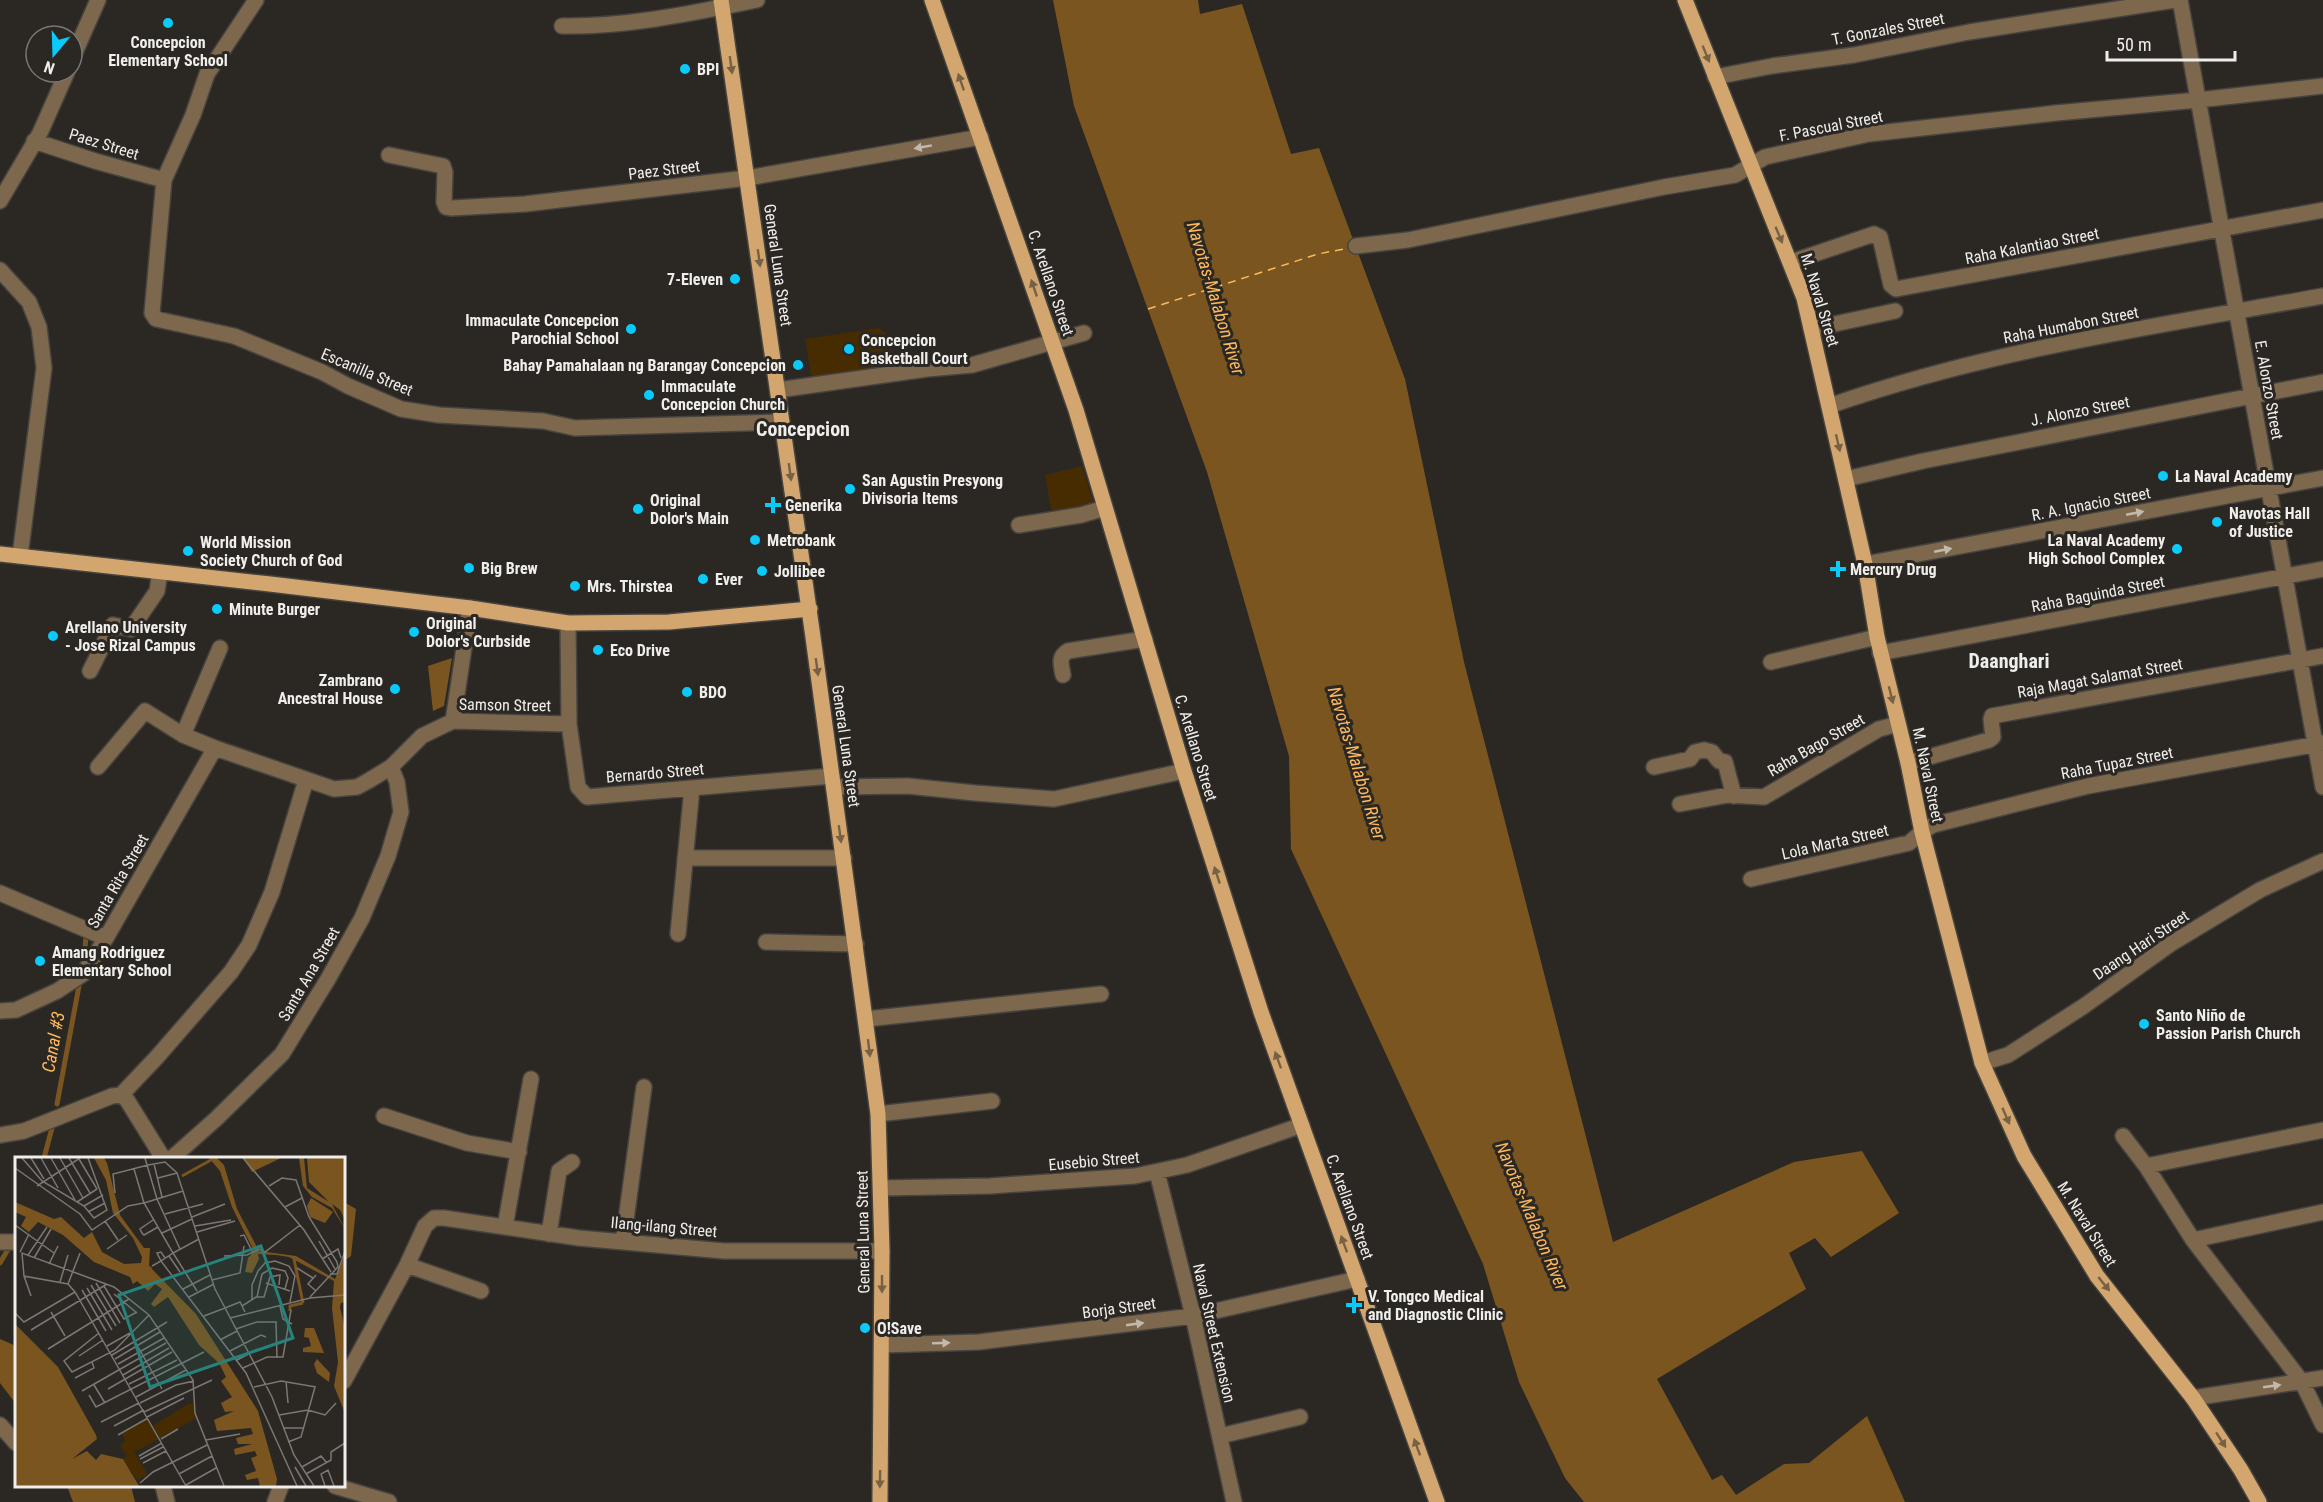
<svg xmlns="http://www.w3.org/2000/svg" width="2323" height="1502" font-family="'Roboto Condensed',sans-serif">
<rect width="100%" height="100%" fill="#2b2824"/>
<!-- green -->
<path fill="#472c02" d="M 879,328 L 890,337 L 893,359 L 886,369 L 812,382 L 805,339 Z
M 1082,466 L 1094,505 L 1052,514 L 1045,475 Z"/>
<!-- water -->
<path fill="#7a5520" d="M 1053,0 L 1198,0 L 1200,14 L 1242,4 L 1291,154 L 1319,148 L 1405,379 L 1464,662 L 1613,1242 L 1794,1162 L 1862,1151 L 1899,1213 L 1831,1257 L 1815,1238 L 1789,1253 L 1806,1289 L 1657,1379 L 1712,1480 L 1722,1475 L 1736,1495 L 1784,1464 L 1809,1463 L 1867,1416 L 1905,1502 L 1584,1502 L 1565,1478 L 1519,1382 L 1483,1264 L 1291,849 L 1289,756 L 1207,472 L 1074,106 Z
M 452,658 L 444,706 L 433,711 L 428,666 Z
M 344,1202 L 356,1209 L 351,1256 L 344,1261 Z
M 0,1339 L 16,1346 L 16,1404 L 0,1383 Z
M 67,1486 L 131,1486 L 135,1502 L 73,1502 Z"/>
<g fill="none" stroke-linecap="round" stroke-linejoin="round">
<!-- stream -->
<path stroke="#7a5520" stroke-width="5" d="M 84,959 L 86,937
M 57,1104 L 79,986
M 44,1158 L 53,1124
M 0,1263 L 10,1246"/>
<!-- ferry -->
<path stroke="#feb95c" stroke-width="1.5" stroke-dasharray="8 6" stroke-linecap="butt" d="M 1148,309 L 1318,254 L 1349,248"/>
<defs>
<path id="minor" d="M 256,0 L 207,74 L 193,115 L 164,180 L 152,313 L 156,319 L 234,336 L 322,372 L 348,386 L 401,409 L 439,415 L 543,421 L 575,428 L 782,422
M 2180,0 L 2323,787
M 562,26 C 628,27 693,13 757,0
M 72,59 L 98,0
M 1715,77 L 1772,66 L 1854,55 L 1969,32 L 2175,0
M 34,141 L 95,161 L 164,180
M 389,155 L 443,166 L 445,172 L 444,202 L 446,207 L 452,208 L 525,204 L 747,178 L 981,137
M 0,201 L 40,133 L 67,72
M 1356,246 L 1408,240 L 1664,187 L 1735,175 L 1765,157 L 1869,134 L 2056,113 L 2198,100 L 2323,86
M 1791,262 L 1874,234 L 1880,237 L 1891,285 L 1896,289 L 2323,210
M 0,270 L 29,302 L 39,327 L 44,368 L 20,556
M 1811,329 L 1895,311
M 778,390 L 927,369 L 972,365 L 1084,333
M 1829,406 C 1989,350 2157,326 2323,296
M 1846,479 L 1923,461 L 2323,382
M 1019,525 L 1081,515 L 1105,508
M 1865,564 L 2323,478
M 568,623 L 569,724 L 578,787 L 587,797 L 832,776
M 1880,653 L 2323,569
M 1771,662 L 1877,637
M 90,671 L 113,625 L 131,629 L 157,591 L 160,572
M 1063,675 C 1061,664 1058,657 1068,651 L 1145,639
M 453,721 L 470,608
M 183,735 L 220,648
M 1908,763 L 1989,740 L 1993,737 L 1991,719 L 1992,716 L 2323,656
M 98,767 L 145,711 L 183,735 L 215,748
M 1654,767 L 1690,759 L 1695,752 L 1704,750 L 1712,752 L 1719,761 L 1725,762 L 1734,796
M 834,787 L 908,786 L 975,793 L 1054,799 L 1184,771
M 1680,804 L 1728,795 L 1764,797 L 1879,729 L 1898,724
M 685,858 L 844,858
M 1751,879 L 1909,843 L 1922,832 L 1933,825 L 2088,786 L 2323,743
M 0,893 L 106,938
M 678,934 L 692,788
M 766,942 L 856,944
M 0,1011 L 16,1010 L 57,991 L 83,974 L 106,938 L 215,748 L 334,789 L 357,787 L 368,781 L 391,767 L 422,736 L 453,721 L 569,724
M 866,1019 L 1101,994
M 1982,1063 L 2008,1055 L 2084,1006 L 2172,943 L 2260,890 L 2323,861
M 121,1095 L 157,1057 L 231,972 L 249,945 L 272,892 L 306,780
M 878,1114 L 992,1101
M 384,1116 L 467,1143 L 519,1152
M 0,1135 L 24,1131 L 112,1096 L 121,1095 L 127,1100 L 163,1158
M 2123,1136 L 2146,1166 L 2193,1240 L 2302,1382 L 2323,1425
M 172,1158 L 217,1118 L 282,1054 L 328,979 L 362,918 L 388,856 L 401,812 L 397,782 L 391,767
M 2146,1166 L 2323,1130
M 1157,1172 L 1193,1316 L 1234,1502
M 881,1188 L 990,1186 L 1135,1176 L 1187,1165 L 1302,1125
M 505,1227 L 531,1079
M 549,1234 L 559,1171 L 572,1162
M 2193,1240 L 2323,1212
M 0,1242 L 16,1242
M 623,1242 L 644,1087
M 407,1265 L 481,1291
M 882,1345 L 979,1342 L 1193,1316 L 1357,1279
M 344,1381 L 407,1265 L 425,1226 L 434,1218 L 444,1218 L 579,1238 L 724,1251 L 882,1251
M 2193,1398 L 2323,1378
M 0,1425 L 16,1443
M 1220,1436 L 1300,1417
M 163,1486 L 167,1502
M 335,1486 L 389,1502
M 275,1502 L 281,1486"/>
<path id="major" d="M 721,0 L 812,630 L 878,1114 L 882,1251 L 880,1502
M 932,0 L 1076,410 L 1184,771 L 1261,1012 L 1437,1502
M 1685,0 L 1804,298 L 1865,564 L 1877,637 L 1908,763 L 1922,832 L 1982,1063 L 2024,1156 L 2097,1276 L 2193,1398 L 2241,1470 L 2259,1502
M 0,554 L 270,584 L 470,608 L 568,623 L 669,622 L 810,609"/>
</defs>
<!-- minor casing -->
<use href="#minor" stroke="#474440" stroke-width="18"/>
<!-- major casing -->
<use href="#major" stroke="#474440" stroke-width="18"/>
<!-- minor -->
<use href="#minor" stroke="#7d684d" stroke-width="15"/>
<!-- major -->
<use href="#major" stroke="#d2a66e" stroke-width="15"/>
</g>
<!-- one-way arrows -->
<defs><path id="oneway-solid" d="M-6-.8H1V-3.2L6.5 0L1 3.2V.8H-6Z" transform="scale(1.5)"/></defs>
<g fill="#766145">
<use href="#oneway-solid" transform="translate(1706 54) rotate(68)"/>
<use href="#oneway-solid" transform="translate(731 65) rotate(82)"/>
<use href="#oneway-solid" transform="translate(961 82) rotate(-109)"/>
<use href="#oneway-solid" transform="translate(1779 235) rotate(67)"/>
<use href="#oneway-solid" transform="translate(759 258) rotate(82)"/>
<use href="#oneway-solid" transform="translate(1034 288) rotate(-109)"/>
<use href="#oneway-solid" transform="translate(1838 443) rotate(77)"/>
<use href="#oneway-solid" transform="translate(790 472) rotate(82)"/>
<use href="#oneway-solid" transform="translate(817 667) rotate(82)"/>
<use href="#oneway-solid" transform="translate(1891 695) rotate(76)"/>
<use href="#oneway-solid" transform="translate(840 834) rotate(82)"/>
<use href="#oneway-solid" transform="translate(1217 875) rotate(-108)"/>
<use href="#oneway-solid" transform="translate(869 1048) rotate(83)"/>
<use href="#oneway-solid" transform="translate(1278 1060) rotate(-110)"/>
<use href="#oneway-solid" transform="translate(2006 1116) rotate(66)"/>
<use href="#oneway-solid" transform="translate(1344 1244) rotate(-110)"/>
<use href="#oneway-solid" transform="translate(882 1284) rotate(90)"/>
<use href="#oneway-solid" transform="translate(2104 1284) rotate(51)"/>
<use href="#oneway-solid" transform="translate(2221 1440) rotate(57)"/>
<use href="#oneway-solid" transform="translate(1417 1447) rotate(-110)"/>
<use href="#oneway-solid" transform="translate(880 1479) rotate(91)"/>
</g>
<g fill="#c2b8ac">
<use href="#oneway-solid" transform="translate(923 147) rotate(170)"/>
<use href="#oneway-solid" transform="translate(2135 513) rotate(-11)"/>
<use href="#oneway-solid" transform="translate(1943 550) rotate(-11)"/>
<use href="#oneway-solid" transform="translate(1135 1324) rotate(-8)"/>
<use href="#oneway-solid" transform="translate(941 1343) rotate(-2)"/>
<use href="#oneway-solid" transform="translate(2272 1386) rotate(-8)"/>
</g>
<!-- markers -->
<g fill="#09cafa" stroke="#2b2824" stroke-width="2">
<circle cx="168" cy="23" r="6"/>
<circle cx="685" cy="69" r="6"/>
<circle cx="735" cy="279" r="6"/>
<circle cx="631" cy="329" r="6"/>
<circle cx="849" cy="349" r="6"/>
<circle cx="798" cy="365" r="6"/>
<circle cx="649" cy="395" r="6"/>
<circle cx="2163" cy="476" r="6"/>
<circle cx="850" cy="489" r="6"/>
<path d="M770 496h6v6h6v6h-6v6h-6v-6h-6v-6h6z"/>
<circle cx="638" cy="509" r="6"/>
<circle cx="2217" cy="522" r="6"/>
<circle cx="755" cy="540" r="6"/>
<circle cx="2177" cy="549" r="6"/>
<circle cx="188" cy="551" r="6"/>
<circle cx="469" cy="568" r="6"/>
<path d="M1835 560h6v6h6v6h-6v6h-6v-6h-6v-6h6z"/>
<circle cx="762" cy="571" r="6"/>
<circle cx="703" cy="579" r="6"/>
<circle cx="575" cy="586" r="6"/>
<circle cx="217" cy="609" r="6"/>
<circle cx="414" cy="632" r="6"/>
<circle cx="53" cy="636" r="6"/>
<circle cx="598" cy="650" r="6"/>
<circle cx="395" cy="689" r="6"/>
<circle cx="687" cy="692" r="6"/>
<circle cx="40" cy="961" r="6"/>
<circle cx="2144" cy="1024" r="6"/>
<path d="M1351 1296h6v6h6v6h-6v6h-6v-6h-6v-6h6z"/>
<circle cx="865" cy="1328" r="6"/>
</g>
<g text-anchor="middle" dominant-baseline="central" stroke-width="6" stroke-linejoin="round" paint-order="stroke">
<!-- street labels -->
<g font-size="16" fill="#f0eeeb" stroke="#2b2824">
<text transform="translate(1888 29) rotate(-11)">T. Gonzales Street</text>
<text transform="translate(1831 126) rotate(-11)">F. Pascual Street</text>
<text transform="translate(104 144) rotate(17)">Paez Street</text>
<text transform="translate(664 170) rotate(-7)">Paez Street</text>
<text transform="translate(2032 246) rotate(-11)">Raha Kalantiao Street</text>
<text transform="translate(778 265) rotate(82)">General Luna Street</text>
<text transform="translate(1051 283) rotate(71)">C. Arellano Street</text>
<text transform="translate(1820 300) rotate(73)">M. Naval Street</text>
<text transform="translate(2071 325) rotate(-11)">Raha Humabon Street</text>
<text transform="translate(367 372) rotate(23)">Escanilla Street</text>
<text transform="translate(2269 390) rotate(80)">E. Alonzo Street</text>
<text transform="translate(2080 411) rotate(-11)">J. Alonzo Street</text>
<text transform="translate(2091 504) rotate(-11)">R. A. Ignacio Street</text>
<text transform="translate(2098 594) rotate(-11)">Raha Baguinda Street</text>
<text transform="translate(2100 678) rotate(-10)">Raja Magat Salamat Street</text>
<text transform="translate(505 705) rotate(1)">Samson Street</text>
<text transform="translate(1816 745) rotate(-30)">Raha Bago Street</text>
<text transform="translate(846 746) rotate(82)">General Luna Street</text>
<text transform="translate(1196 748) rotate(73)">C. Arellano Street</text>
<text transform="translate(2117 763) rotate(-11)">Raha Tupaz Street</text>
<text transform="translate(655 773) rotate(-5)">Bernardo Street</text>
<text transform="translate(1928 775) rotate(78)">M. Naval Street</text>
<text transform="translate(1835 842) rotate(-13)">Lola Marta Street</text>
<text transform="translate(118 881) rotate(-60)">Santa Rita Street</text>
<text transform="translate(2141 945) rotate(-34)">Daang Hari Street</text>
<text transform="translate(309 974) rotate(-60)">Santa Ana Street</text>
<text transform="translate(1094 1161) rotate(-5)">Eusebio Street</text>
<text transform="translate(1350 1207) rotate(70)">C. Arellano Street</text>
<text transform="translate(2087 1224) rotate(58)">M. Naval Street</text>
<text transform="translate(664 1227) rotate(5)">Ilang-ilang Street</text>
<text transform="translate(863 1232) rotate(-91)">General Luna Street</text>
<text transform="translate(1119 1308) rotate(-8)">Borja Street</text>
<text transform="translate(1214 1333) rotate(77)">Naval Street Extension</text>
</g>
<!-- poi labels -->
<g font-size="16" font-weight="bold" fill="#f0eeeb" stroke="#2b2824" text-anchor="start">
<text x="168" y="42" text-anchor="middle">Concepcion<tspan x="168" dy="18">Elementary School</tspan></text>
<text x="697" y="69">BPI</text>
<text x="723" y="279" text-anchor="end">7-Eleven</text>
<text x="619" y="320" text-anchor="end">Immaculate Concepcion<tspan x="619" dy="18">Parochial School</tspan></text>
<text x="861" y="340">Concepcion<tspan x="861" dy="18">Basketball Court</tspan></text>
<text x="786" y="365" text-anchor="end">Bahay Pamahalaan ng Barangay Concepcion</text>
<text x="661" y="386">Immaculate<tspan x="661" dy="18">Concepcion Church</tspan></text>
<text x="2175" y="476">La Naval Academy</text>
<text x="862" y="480">San Agustin Presyong<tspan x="862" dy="18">Divisoria Items</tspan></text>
<text x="650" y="500">Original<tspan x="650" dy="18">Dolor's Main</tspan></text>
<text x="785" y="505">Generika</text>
<text x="2229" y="513">Navotas Hall<tspan x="2229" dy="18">of Justice</tspan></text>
<text x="767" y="540">Metrobank</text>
<text x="2165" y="540" text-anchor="end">La Naval Academy<tspan x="2165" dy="18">High School Complex</tspan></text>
<text x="200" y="542">World Mission<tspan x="200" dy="18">Society Church of God</tspan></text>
<text x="481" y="568">Big Brew</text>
<text x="1850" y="569">Mercury Drug</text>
<text x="774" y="571">Jollibee</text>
<text x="715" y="579">Ever</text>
<text x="587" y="586">Mrs. Thirstea</text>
<text x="229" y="609">Minute Burger</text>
<text x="426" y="623">Original<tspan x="426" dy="18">Dolor's Curbside</tspan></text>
<text x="65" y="627">Arellano University<tspan x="65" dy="18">- Jose Rizal Campus</tspan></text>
<text x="610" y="650">Eco Drive</text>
<text x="383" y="680" text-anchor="end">Zambrano<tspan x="383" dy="18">Ancestral House</tspan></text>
<text x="699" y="692">BDO</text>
<text x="52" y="952">Amang Rodriguez<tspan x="52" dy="18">Elementary School</tspan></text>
<text x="2156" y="1015">Santo Niño de<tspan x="2156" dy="18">Passion Parish Church</tspan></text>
<text x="1368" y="1296">V. Tongco Medical<tspan x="1368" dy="18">and Diagnostic Clinic</tspan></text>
<text x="877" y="1328">O!Save</text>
</g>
<!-- water labels -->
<g font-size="18" font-style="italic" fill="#feb95c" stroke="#2b2824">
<text transform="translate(1216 298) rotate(73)">Navotas-Malabon River</text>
<text transform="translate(1357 763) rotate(73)">Navotas-Malabon River</text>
<text transform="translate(53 1042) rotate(-80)">Canal #3</text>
<text transform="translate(1532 1216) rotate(67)">Navotas-Malabon River</text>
</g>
<!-- quarter labels -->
<g font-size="20" font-weight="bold" fill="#f0eeeb" stroke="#2b2824">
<text x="803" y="429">Concepcion</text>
<text x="2009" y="661">Daanghari</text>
</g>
</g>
<!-- overview -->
<g transform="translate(15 1157)">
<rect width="330" height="330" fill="#2b2824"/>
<path d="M 173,247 L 178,247 L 181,261 L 145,281 L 138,269 ZM 133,262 L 144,282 L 119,295 L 132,317 L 122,323 L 108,302 L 112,299 L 105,288 L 111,284 L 106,276 Z" fill="#472c02"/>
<path d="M 79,1 L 89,1 L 92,6 L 105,58 L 129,91 L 135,91 L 134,109 L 181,157 L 243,254 L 262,322 L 261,329 L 245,329 L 243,321 L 232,323 L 230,318 L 241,314 L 236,301 L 242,299 L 240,294 L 220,298 L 219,292 L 237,287 L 223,287 L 221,281 L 238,277 L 236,271 L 202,274 L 199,263 L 219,254 L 210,255 L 206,246 L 217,240 L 206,224 L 211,220 L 204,206 L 184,188 L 153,140 L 139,150 L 136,147 L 147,132 L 140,127 L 133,134 L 122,124 L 118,127 L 115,120 L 79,105 L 48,78 L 23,65 L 14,75 L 6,69 L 11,60 L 0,55 L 0,45 L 39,62 L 46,60 L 69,81 L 77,75 L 87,95 L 109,107 L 126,106 L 127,100 L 118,81 L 98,56 L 91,23 ZM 194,1 L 202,1 L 209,8 L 222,52 L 244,94 L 281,99 L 320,122 L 330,98 L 330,145 L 326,146 L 325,150 L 330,172 L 330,256 L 319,229 L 323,205 L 317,151 L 319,124 L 274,100 L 261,98 L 243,97 L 244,102 L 237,116 L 230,115 L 233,101 L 239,94 L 217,50 L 205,14 ZM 228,1 L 266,1 L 237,15 ZM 284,1 L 289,1 L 292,31 L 314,45 L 294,25 L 292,1 L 330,1 L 330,63 L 325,53 L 317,47 L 330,72 L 317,51 L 297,40 L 288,29 ZM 296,41 L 318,55 L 310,66 L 295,60 L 292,49 ZM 0,167 L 43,210 L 81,278 L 82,282 L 57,302 L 72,294 L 81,303 L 86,297 L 108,302 L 124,329 L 0,329 ZM 290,171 L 299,171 L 309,196 L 288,195 L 288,191 L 296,189 L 294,181 L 289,180 ZM 302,202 L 315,216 L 314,225 L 302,216 L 299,207 Z" fill="#7a5520"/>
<path fill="none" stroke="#7a5520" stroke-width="3" d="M 167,19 L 196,3M 279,102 L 288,146M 122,123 L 136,110M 275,154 L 275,149 L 288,146"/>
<path fill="none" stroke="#7a7774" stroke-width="1.5" d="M 7,1 L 27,24 L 69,49 L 79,61 L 92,53 L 73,1M 16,1 L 29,22M 26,1 L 43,31M 36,1 L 60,43M 45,1 L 68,41M 54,1 L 75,36M 130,1 L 142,42 L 129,46 L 158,96 L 146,104 L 231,216 L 282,329M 228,1 L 289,73 L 316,115M 64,2 L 82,32M 139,7 L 147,40M 133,8 L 150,5 L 162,16 L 200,132 L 257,240 L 279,298 L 299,329M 0,11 L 65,57 L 77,73 L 113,49 L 129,46 L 119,12M 143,21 L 162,16M 22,29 L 65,1M 254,29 L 267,21 L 281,23 L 294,60 L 322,105 L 323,110 L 295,140M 100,36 L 98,17 L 133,8M 62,45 L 82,32M 69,49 L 88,38M 270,50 L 287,41M 73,55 L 90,46M 150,57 L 188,47M 177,60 L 210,47M 138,63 L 125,72 L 127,76 L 129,78 L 143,70M 90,64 L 103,83M 0,68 L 39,96M 180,69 L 216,63M 182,75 L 220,64M 147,76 L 177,62M 225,79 L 229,78 L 238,96M 304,84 L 320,112M 92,92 L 112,78M 165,92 L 142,42 L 168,34M 5,95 L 14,77M 13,98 L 32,70M 154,99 L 165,115M 209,99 L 232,98 L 244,92 L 250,95 L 285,68M 19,101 L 36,72M 307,102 L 323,92 L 326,101M 34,107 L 43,89M 137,109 L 146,104 L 142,96 L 146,95 L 150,101M 282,111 L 298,121M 247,117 L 257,111 L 270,114 L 273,121 L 270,132M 315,117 L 322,117 L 330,94M 9,119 L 16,139M 197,123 L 225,116 L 229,89M 45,125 L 53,98M 81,126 L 105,166M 251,126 L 275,134M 53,127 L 65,96M 76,128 L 101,169M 89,129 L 109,162 L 122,155M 72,131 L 97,173M 168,132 L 195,118M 67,133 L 91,174M 182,134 L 158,96 L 184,82M 301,134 L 293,127 L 301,118M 99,137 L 122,156M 174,140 L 199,127M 242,140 L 247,117M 237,143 L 237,128 L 243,114 L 250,106 L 260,104 L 274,109 L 280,119 L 275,145M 227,149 L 241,140 L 249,140 L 255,120 L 265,118 L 264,128M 265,149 L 268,162 L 277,167M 210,151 L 225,145 L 230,155M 36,155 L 50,179M 0,156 L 9,165 L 60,135M 189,159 L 210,151M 215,161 L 295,141 L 330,138M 221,172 L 242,165 L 261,165 L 262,201M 16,173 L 92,127M 84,176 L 49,204 L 57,215 L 100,193 L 134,158M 119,183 L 147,232M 205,183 L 222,174M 92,189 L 115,176M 33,192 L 114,142M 215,194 L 246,178 L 251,180M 97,198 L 152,165M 64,199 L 88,183M 100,202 L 145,175M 222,203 L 243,192M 103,207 L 149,181M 228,211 L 252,200 L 268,200 L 276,153M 108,218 L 154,191M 60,221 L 79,211 L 77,205M 271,224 L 273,246M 114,227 L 162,203M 79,228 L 90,246M 239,230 L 266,224 L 301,230M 93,232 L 157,195M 67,234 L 151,186M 74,238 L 81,250 L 189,195M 121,240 L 171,213M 125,246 L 161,228 L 179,224M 129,255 L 197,223M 264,258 L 293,253 L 310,258 L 321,246M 132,260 L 169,241M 86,265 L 124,246M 99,269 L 129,253M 269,271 L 289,271M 103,278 L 133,261M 146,282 L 163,272M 191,283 L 225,277M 273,285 L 286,280 L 300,230M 124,299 L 147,286M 125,302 L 148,290M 128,306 L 151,294M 280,310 L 291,329M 287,310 L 306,299 L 312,306M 164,317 L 197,299M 291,317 L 316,303 L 316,295 L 330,286M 125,326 L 138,315 L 192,288M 171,328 L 201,311M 171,329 L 60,135 L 53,127 L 9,119 L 7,96 L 99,130 L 134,158 L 178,223 L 180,256 L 209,329M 310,329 L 306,317 L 313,313 L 319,329"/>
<path fill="#26827a" fill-opacity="0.15" stroke="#26827a" stroke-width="3" d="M 246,89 L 278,181 L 135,230 L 104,138 Z"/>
<rect width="330" height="330" fill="none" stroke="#f0eeeb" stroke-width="3"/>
</g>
<!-- north arrow -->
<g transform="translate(54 54) rotate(199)"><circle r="28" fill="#2b2824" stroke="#7a7774" stroke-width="1.5"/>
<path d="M0-4.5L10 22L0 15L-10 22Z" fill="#09cafa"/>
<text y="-9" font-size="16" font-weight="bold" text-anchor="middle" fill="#f0eeeb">N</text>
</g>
<!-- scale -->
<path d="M2107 51v9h128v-9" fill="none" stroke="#f0eeeb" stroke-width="3"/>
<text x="2116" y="51" font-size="18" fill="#f0eeeb" stroke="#2b2824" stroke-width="4.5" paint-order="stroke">50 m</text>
</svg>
